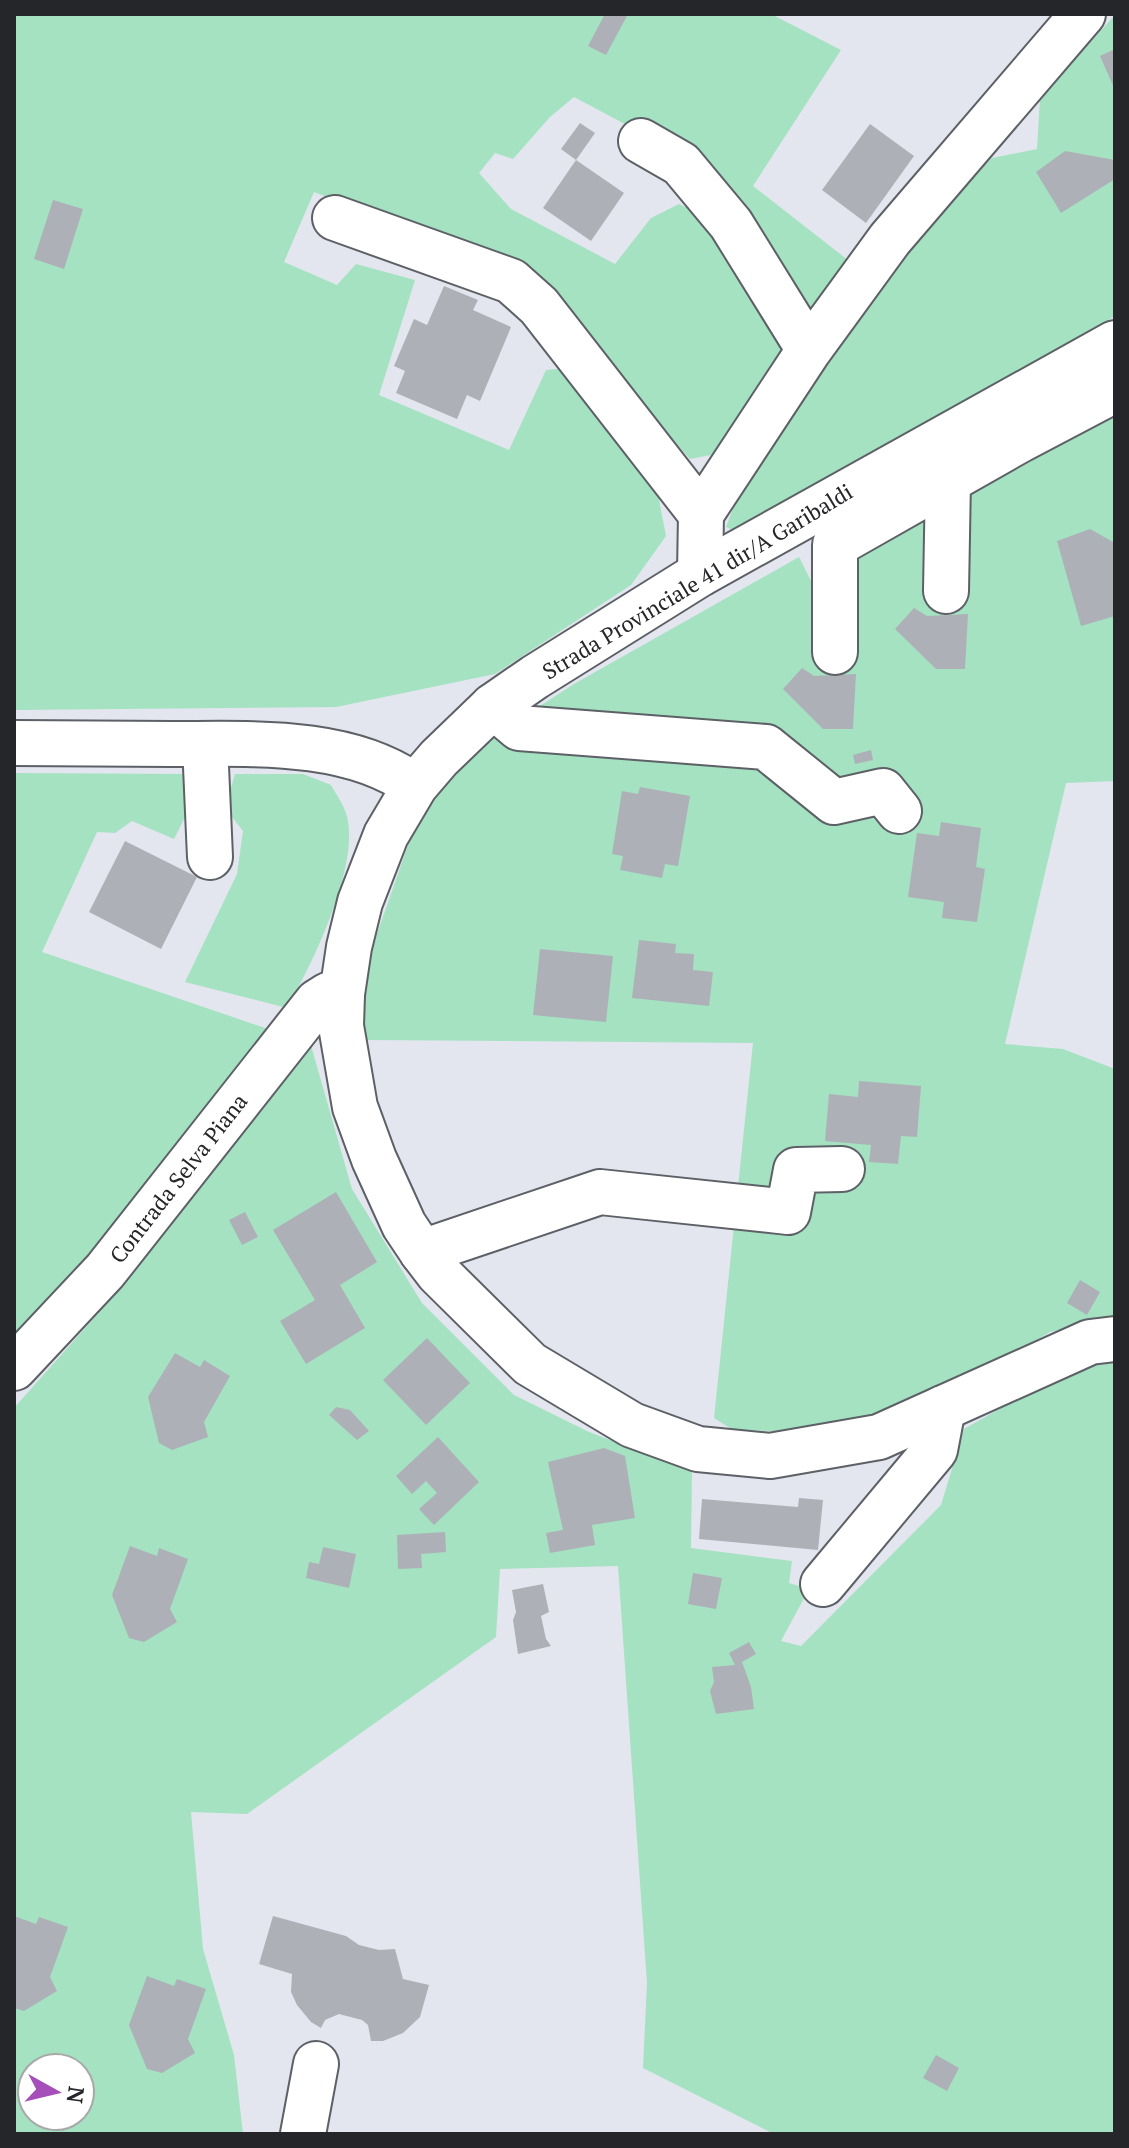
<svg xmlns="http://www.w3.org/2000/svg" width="1129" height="2148" font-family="'PT Serif',serif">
<rect width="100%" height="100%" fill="#e3e6ee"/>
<!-- green -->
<path fill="#a4e2c1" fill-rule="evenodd" d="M 14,14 L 771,14 L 841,50 L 753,186 L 853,264 L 808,326 L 683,155 L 574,97 L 550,117 L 513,159 L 495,153 L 479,173 L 511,209 L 615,264 L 651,218 L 679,204 L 695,212 L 787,347 L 721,453 L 690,459 L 528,275 L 314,192 L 284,262 L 337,285 L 356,264 L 415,280 L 379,395 L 509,450 L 546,370 L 567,368 L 655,479 L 666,536 L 631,585 L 495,674 L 336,707 L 14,710 Z
M 1115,15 L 1115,316 L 745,536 L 726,527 L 736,501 L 828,352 L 932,211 L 992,158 L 1037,149 L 1040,98 Z
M 1115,413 L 1115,781 L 1066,783 L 1005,1044 L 1063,1049 L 1115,1069 L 1115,1318 L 1050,1332 L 982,1372 L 903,1408 L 821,1432 L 733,1430 L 714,1418 L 753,1043 L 365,1040 L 364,971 L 422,805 L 462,756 L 574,684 L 799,557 L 811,581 Z
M 14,773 L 183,774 L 191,805 L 174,839 L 132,821 L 115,833 L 97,832 L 42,952 L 271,1030 L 90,1263 L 14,1338 Z
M 235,774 L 303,774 L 331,785 C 336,794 343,804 346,813 C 362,862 312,965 287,1008 L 185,982 L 237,874 L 243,831 L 225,808 Z
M 310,1042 L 352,1189 L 422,1303 L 514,1395 L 589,1432 L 692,1471 L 691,1548 L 792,1561 L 789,1583 L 809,1589 L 781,1641 L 801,1646 L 941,1505 L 964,1429 L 1026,1394 L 1105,1359 L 1115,1360 L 1115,2134 L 774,2134 L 643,2068 L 647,1983 L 618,1566 L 500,1569 L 496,1637 L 247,1814 L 191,1812 L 203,1949 L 234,2055 L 243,2134 L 14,2134 L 14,1408 L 119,1290 ZM 32,2068 L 80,2068 L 80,2116 L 32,2116 Z"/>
<!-- building -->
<path fill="#aeb0b8" d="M 605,14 L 628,14 L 606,55 L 588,46 Z
M 1115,49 L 1115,90 L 1100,56 Z
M 580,123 L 595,133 L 576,160 L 561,149 Z
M 870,124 L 914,156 L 866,223 L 822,190 Z
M 1065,151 L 1115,160 L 1115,179 L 1061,213 L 1036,172 Z
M 576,160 L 624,193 L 591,241 L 543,208 Z
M 53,200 L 83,209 L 64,269 L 34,259 Z
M 444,286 L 478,300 L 473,310 L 511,327 L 480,401 L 467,395 L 457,419 L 396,393 L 405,371 L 394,366 L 414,319 L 427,325 Z
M 1090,529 L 1115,543 L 1115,616 L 1081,626 L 1057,541 Z
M 914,608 L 927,616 L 968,614 L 965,669 L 936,669 L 895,629 Z
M 802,668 L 814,676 L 856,674 L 853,729 L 823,729 L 783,689 Z
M 871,750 L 873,760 L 855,764 L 853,755 Z
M 640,787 L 690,796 L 678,866 L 665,864 L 662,878 L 620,870 L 623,856 L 612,854 L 622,791 L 638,794 Z
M 941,822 L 981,828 L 976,867 L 985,869 L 977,922 L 942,918 L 944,902 L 908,897 L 917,833 L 939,836 Z
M 125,841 L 197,877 L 161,949 L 89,912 Z
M 639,940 L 676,944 L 675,953 L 694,954 L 693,970 L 713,972 L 709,1006 L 632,998 Z
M 540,949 L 613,956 L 606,1022 L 533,1015 Z
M 859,1081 L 921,1086 L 917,1137 L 901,1136 L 898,1164 L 869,1162 L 871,1145 L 825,1141 L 829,1094 L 858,1097 Z
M 336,1192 L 377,1262 L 340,1285 L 365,1328 L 306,1364 L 280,1321 L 315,1300 L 273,1230 Z
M 245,1212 L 258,1237 L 242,1245 L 229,1220 Z
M 1080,1280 L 1100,1292 L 1087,1315 L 1067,1303 Z
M 427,1338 L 470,1383 L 426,1425 L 383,1380 Z
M 175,1353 L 200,1367 L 204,1360 L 230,1376 L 204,1422 L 208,1437 L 172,1450 L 159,1443 L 148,1397 Z
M 336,1407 L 350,1410 L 369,1431 L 357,1440 L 329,1415 Z
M 438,1437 L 479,1482 L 434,1525 L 419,1509 L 437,1493 L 426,1481 L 412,1494 L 396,1476 Z
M 604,1448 L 625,1456 L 635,1518 L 592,1525 L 595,1545 L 550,1553 L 546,1533 L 563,1530 L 548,1462 Z
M 799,1498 L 823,1500 L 818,1550 L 699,1539 L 702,1499 L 798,1507 Z
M 445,1532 L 446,1552 L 421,1554 L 422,1568 L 398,1569 L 397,1535 Z
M 130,1546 L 157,1556 L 159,1548 L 188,1559 L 170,1609 L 177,1622 L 144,1642 L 129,1638 L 112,1595 Z
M 323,1547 L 356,1554 L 349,1588 L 306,1578 L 309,1562 L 319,1564 Z
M 693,1573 L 722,1578 L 716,1609 L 688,1604 Z
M 543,1584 L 549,1612 L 541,1616 L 546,1639 L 551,1646 L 518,1654 L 513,1620 L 516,1612 L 512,1590 Z
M 749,1642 L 756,1654 L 742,1662 L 751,1687 L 754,1709 L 716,1714 L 710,1691 L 714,1682 L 712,1667 L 735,1665 L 729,1653 Z
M 14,1916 L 36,1924 L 39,1917 L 68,1927 L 50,1977 L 57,1991 L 24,2011 L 14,2008 Z
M 273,1916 L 346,1936 L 359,1945 L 379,1950 L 395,1949 L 403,1979 L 429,1985 L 420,2017 L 403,2033 L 383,2041 L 371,2041 L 368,2025 L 362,2020 L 339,2014 L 325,2020 L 321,2028 L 311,2022 L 297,2005 L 291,1992 L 292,1974 L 259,1964 Z
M 147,1976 L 174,1986 L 177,1979 L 206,1989 L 188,2039 L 195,2053 L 162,2073 L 147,2069 L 129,2025 Z
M 936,2055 L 959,2068 L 947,2091 L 923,2078 Z"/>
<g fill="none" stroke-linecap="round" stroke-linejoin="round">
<defs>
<path id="minor" d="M 641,141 L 681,164 L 731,224 L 809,350
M 335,218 L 511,281 L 539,306 L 701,514
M 700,574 L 701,514 L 809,350 L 890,239 L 1083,14
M 946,591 L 948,480
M 835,652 L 835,545 L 1020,440 L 1115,390
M 493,706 L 519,728 L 766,747 L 834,802 L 883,791 L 899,811
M 205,744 L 210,857
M 422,1252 L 600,1192 L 788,1212 L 796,1170 L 842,1169
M 14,1368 L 105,1271 L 317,1002 L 328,995 L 342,994
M 823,1584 L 935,1450 L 943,1408
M 303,2134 L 316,2064"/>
<path id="major" d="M 1115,343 L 700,574 L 535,677 L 493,706 L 439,758 L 415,786 L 386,835 L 360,902 L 349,947 L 342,994 L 341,1026 L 355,1107 L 374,1159 L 404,1225 L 422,1252 L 438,1273 L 530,1364 L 632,1425 L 698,1449 L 770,1456 L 879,1437 L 1090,1342 L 1115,1339
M 14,743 C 67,743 120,744 173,744 C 251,744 349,738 415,786"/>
</defs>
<!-- minor casing -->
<use href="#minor" stroke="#5d6066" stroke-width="48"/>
<!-- major casing -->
<use href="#major" stroke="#5d6066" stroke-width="48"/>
<!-- minor -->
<use href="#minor" stroke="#fff" stroke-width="44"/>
<!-- major -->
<use href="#major" stroke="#fff" stroke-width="44"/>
</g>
<g text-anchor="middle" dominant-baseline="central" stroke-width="6" stroke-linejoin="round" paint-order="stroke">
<!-- street labels -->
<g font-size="22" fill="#252629" stroke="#fff">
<text transform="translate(697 581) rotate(-31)">Strada Provinciale 41 dir/A Garibaldi</text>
<text transform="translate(178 1178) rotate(-52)">Contrada Selva Piana</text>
</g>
</g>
<!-- border -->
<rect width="1129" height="2148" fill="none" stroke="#252629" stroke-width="32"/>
<!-- north arrow -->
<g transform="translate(56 2092) rotate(98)"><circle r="38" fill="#ffffff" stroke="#a8a8a9" stroke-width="2"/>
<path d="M0-6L14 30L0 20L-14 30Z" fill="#a64eba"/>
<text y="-12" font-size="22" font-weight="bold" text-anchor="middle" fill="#252629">N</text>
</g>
</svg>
